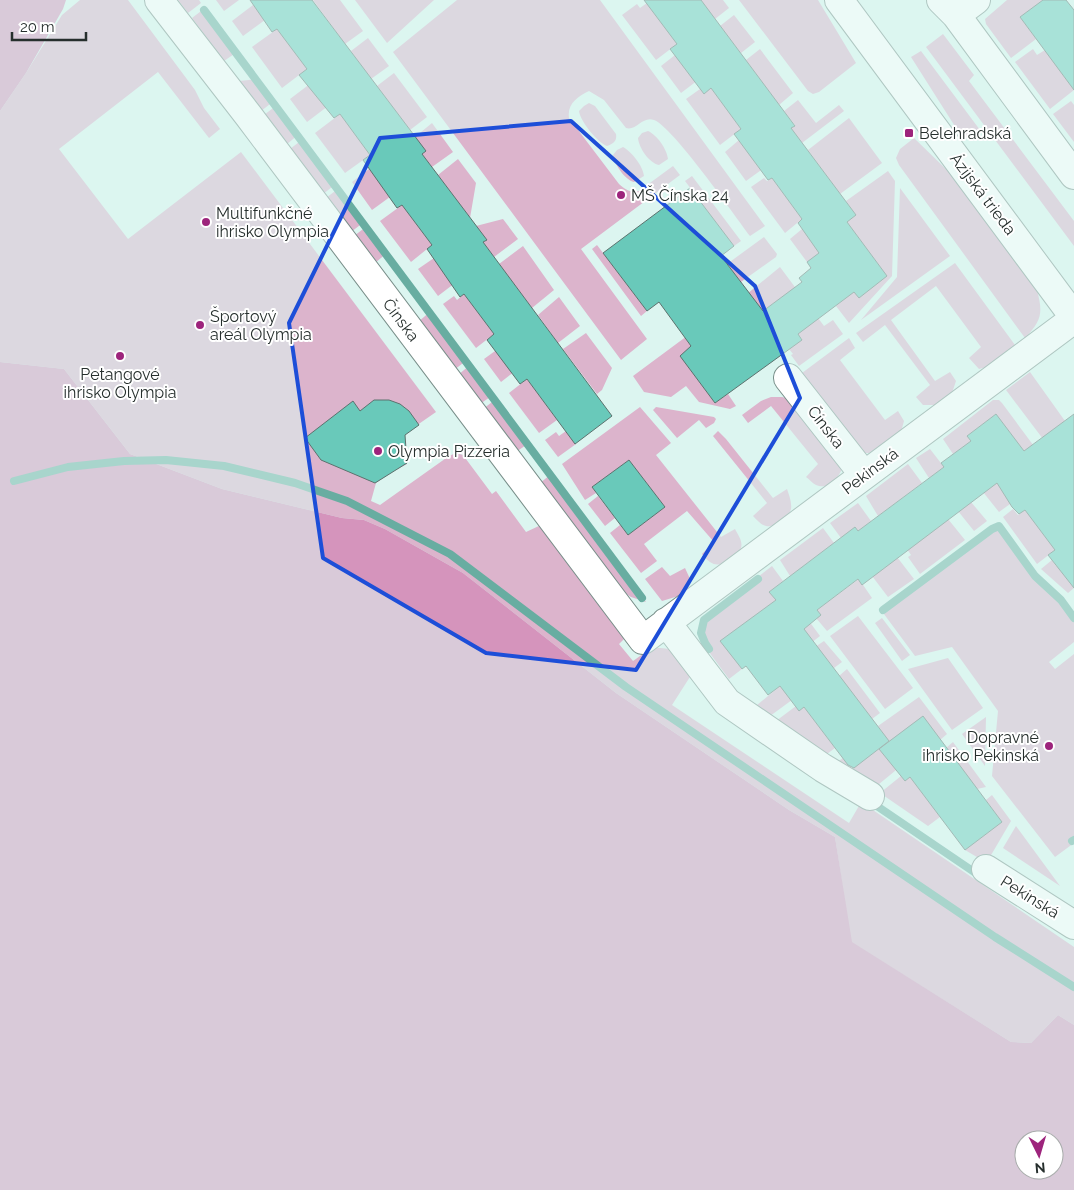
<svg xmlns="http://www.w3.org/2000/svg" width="1074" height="1190" font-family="Raleway,sans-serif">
<rect width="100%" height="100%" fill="#dcf5f0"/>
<!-- green -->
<path fill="#dcb4cc" d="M 80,0 L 128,0 L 195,90 L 204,108 L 220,129 L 209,138 L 158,72 L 59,149 L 128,239 L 241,152 L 436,412 L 400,437 L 406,446 L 407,464 L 392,472 L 376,483 L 371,501 L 380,505 L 449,456 L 456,453 L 463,455 L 492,494 L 496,491 L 526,532 L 541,525 L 626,637 L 619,644 L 633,661 C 638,658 644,652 650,650 C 667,643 685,655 695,669 L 672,705 L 849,823 L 863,799 L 867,806 L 1074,947 L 1074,1025 L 1058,1015 L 1031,1043 L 1011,1042 L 851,942 L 835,837 L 789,810 L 616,693 L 463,573 L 385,529 L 364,520 L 342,518 L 222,489 L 130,454 L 64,369 L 0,362 L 0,111 L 26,73 L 62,15 Z
M 178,0 L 199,0 L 201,3 L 188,13 Z
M 216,0 L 239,0 L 224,11 Z
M 313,0 L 340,0 L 363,31 L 345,44 Z
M 355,0 L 434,0 L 387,43 Z
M 457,0 L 600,0 L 765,226 L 750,236 C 735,216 672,126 654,120 C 642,116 637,131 626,128 L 604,100 L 589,91 C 577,97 567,104 569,118 L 619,184 C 626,190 630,193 639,191 L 673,166 L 680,175 L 581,249 L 647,339 L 621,360 L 393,52 Z
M 701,0 L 723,0 L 729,8 L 715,19 Z
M 739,0 L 818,0 L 856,63 L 819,92 L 813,94 L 808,91 Z
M 1007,0 L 1043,0 L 1020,17 L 1036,39 L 1011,58 L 986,24 L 985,19 Z
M 647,3 L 677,44 L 656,60 L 622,15 L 637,4 L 640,8 Z
M 253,5 L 269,17 L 243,36 L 232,21 Z
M 205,8 L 237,52 L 224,61 L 192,18 Z
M 734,15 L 755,42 L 741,53 L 720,26 Z
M 277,29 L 307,69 L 282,88 L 252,47 Z
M 943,34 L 974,75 L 969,81 L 1074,221 L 1074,246 L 926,47 Z
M 368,38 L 389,66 L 371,79 L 351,51 Z
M 760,49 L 793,93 L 779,105 L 746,60 Z
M 1033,49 L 1037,55 L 1045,50 L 1074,90 L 1050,109 L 1015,62 Z
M 921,51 L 980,130 L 963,139 L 911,57 Z
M 675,55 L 702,77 L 681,93 L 661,66 Z
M 394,73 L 427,117 L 410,130 L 377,86 Z
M 258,79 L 274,101 L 261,111 L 239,81 Z
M 315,80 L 332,103 L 307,122 L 290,99 Z
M 711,88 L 741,129 L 720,145 L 686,99 L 700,89 Z
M 798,100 L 816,123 L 839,105 L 844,111 L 802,143 L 791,128 L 795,125 L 784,111 Z
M 1071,101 L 1074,105 L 1074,142 L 1053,114 Z
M 589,103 L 595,106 L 616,134 C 617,141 614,143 607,146 C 598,143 580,121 579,111 L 584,106 Z
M 277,105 L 299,134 L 286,145 L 264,115 Z
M 340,114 L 370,155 L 345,173 L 315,133 Z
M 849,118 L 882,163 L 840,194 L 808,150 Z
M 432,123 L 453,152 L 432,167 L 422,154 L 425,151 L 415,137 Z
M 648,131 C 657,135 667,149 668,159 L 659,165 C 649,163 639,148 638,138 L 642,133 Z
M 914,138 L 950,173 L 1037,290 C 1043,313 1042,320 1025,338 L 899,165 L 896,158 L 900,149 Z
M 303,139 L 336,184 L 323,194 L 290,149 Z
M 739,140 L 764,168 L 746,181 L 725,152 Z
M 623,147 C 632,152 643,166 644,176 L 634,182 C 625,180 615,165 613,155 L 617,150 Z
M 458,159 L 476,183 L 470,218 L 438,175 Z
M 369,169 L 394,194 L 372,210 L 352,182 Z
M 888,171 L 895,181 L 892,276 L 849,323 L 836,306 L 847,297 L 846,294 L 852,289 L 859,298 L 887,276 L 847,222 L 856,215 L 846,201 Z
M 692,176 L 741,241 L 734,246 L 685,181 Z
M 764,178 L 767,181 L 772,178 L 802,219 L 785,233 L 751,187 Z
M 339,188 L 364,222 L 351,232 L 326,198 Z
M 900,188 L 950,256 L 861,320 L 897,277 Z
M 402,205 L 432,245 L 411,262 L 380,221 Z
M 503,219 L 518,239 L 494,257 L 483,242 L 486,240 L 476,226 Z
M 367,226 L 387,253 L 375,263 L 354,236 Z
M 802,229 L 825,249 L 807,262 L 790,239 Z
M 764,237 L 777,254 L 776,257 L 741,282 L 727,264 Z
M 597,245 L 647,311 L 641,316 L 592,249 Z
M 523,246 L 554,290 L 532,308 L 499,264 Z
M 434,258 L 455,283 L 438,296 L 418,269 Z
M 955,263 L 1015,345 L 987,367 L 979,369 L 969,358 L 981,347 L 936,286 L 891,320 L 935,381 L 950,372 L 956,381 L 952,393 L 935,405 L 923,405 L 916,397 L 930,385 L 885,325 L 863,342 L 856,333 Z
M 780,267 L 824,326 L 833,320 L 843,334 L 799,366 L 791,355 L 793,354 L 789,349 L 802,339 L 775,302 L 761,312 L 747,294 Z
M 464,294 L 494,334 L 476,348 L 443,304 L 454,296 L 457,300 Z
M 559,297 L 580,326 L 558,343 L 538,315 Z
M 431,311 L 467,360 L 454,370 L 418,322 Z
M 586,333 L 612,368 L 602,390 L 597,394 L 563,349 Z
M 687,336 L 701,355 L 688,366 L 715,403 L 728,394 L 736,406 L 730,409 L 699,402 L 686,386 L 671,397 L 644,392 L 633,376 Z
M 849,338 L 855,348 L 840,360 L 885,420 L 898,411 L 904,421 L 901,432 L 869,453 L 864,453 L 805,380 L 802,373 Z
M 502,346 L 519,368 L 501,382 L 484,359 Z
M 470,365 L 493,395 L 480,404 L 458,375 Z
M 1030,372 L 1065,421 L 1053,430 L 1074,480 L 1006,390 Z
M 527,379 L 557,420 L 539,433 L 509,393 Z
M 771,397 L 782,397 L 794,400 L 843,466 C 840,476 829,491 816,485 C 812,483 809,479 806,477 L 818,464 L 771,406 L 748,423 L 742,415 L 761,401 Z
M 496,399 L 529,443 L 516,452 L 483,409 Z
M 993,400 L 999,400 L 1002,403 L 1045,461 L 1036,468 L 996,414 L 967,436 L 974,445 L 964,446 L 953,454 L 943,439 Z
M 640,407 L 671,443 L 656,455 L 721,537 L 735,529 C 738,535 743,541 741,548 C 740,552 736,555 733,557 C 720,567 713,568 702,554 L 714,542 L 687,511 L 644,544 L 657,561 L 641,573 L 610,533 L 620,525 L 628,535 L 665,507 L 629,460 L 592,487 L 596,493 L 585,500 L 562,464 Z
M 656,407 L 714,417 L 716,419 L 714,423 L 706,428 L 699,420 L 677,438 L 653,410 Z
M 566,431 L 576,444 L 558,457 L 545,440 L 556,432 L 559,436 Z
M 718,431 L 726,439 L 773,498 L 787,489 C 789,495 792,502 791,509 C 789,518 775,528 766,526 C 761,525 757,520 753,516 L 767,503 L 713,436 Z
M 930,449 L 944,467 L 929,478 L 916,458 Z
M 908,464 L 922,483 L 878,516 L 866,496 Z
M 551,474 L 646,602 L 631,597 L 617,588 L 539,484 Z
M 1002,478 L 1017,499 L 999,512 L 983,492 Z
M 598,496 L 615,518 L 605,526 L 588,504 Z
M 971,502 L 987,521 L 974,531 L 958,511 Z
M 858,503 L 871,521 L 858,531 L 855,527 L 841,538 L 830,523 Z
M 1013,509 L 1018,515 L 1025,510 L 1055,550 L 1037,564 L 1003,517 Z
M 948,519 L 965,540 L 920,574 L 908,557 L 911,555 L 907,549 Z
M 999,524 L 1003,526 L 1036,573 L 1057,592 L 1074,614 L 1074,642 L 1049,662 L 1055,669 L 1074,654 L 1074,843 L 1055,857 L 992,776 L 998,711 L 952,647 L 915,656 L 881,610 L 991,527 Z
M 823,528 L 834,543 L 790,576 L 780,560 Z
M 897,557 L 914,579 L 888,597 L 869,572 Z
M 1052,560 L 1056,566 L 1064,561 L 1074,575 L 1074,588 L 1068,593 L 1041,569 Z
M 772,566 L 783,581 L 769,592 L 776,600 L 721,641 L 742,669 L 729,679 L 703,644 L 699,632 L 702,620 Z
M 662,567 L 670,576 L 685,568 L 691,581 L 685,594 L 662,601 L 645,579 Z
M 859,579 L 872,598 L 827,631 L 816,618 L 821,615 L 817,610 Z
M 858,616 L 913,688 L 885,709 L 830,636 Z
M 806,617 L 820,636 L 811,643 L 788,631 Z
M 882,618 L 910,655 L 902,661 L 875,623 Z
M 824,641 L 842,662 L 834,668 L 815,647 Z
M 948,658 L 983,708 L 952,730 L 908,669 Z
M 847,669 L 880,713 L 872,719 L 839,676 Z
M 785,682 L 796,697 L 766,719 L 751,710 Z
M 919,697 L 947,734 L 940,740 L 889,742 L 878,726 Z
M 796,706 L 799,711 L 804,707 L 835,748 L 823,757 L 772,724 Z
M 986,717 L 985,766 L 962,734 Z
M 953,742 L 986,787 L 977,789 L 946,748 Z
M 885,744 L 901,766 L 873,789 L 834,764 L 843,758 L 852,769 Z
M 901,776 L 905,781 L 910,777 L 940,817 L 928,826 L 880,793 Z
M 992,795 L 1011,821 L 987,862 L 982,860 L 965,850 L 1002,822 L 986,800 Z
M 1016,826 L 1060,886 L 1003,848 Z"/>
<!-- forest -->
<path fill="#d594bc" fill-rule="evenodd" d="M 0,0 L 66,0 L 63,9 L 26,73 L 0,111 Z
M 0,362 L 64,369 L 130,454 L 222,489 L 342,518 L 364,520 L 385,529 L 463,573 L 616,693 L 789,810 L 835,837 L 852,942 L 1011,1042 L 1031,1043 L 1058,1015 L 1074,1025 L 1074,1190 L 0,1190 ZM 1024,1140 L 1054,1140 L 1054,1170 L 1024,1170 Z"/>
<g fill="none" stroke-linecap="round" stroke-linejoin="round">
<!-- stream -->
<path stroke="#68ada1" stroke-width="8" d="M 204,10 L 642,598
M 14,481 L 68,467 L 124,461 L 166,460 L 224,466 L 295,483 L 347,501 L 450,554 L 626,687 L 995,937 L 1074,987
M 883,610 L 992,529 L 999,526 L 1035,576 L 1061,600 L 1074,618
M 709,649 L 705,643 L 701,633 L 704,620 L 758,579
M 871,802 L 980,876
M 1072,841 L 1074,840"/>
</g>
<!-- building -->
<path fill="#69c9ba" stroke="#5c726e" d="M 250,0 L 312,0 L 426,151 L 422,154 L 487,240 L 483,242 L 612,416 L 575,444 L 527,379 L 520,384 L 487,340 L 494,334 L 464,294 L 460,297 L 427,249 L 432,245 L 402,205 L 397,208 L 363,160 L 370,155 L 340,114 L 334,118 L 299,75 L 307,69 L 277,29 L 272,32 Z
M 644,0 L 701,0 L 795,126 L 791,128 L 856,215 L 847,222 L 887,276 L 859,298 L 854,292 L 798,334 L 802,340 L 715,403 L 680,356 L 691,346 L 659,302 L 647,311 L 603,253 L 690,188 L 734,246 L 721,256 L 763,311 L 802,282 L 799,278 L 811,268 L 807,262 L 819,253 L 798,223 L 802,219 L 772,178 L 768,180 L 734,134 L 741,129 L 711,88 L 704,94 L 670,49 L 677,44 Z
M 1043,0 L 1066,0 L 1074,10 L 1074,90 L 1020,17 Z
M 374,400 L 389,400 L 400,404 L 409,411 L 419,425 L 405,435 L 407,463 L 375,483 L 321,460 L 305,438 L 353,401 L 360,411 Z
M 996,414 L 1024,451 L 1074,414 L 1074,588 L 1048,555 L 1055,550 L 1025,510 L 1019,514 L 1012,507 L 997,483 L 862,585 L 858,579 L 817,610 L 821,615 L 804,629 L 889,741 L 854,768 L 848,765 L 804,707 L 799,711 L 780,686 L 768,695 L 746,666 L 742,669 L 720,641 L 776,600 L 769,592 L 855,527 L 858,531 L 944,467 L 941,463 L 971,441 L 967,436 Z
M 629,460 L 665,507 L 628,535 L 592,487 Z
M 923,716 L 1002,822 L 965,850 L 910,777 L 905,781 L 879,749 Z"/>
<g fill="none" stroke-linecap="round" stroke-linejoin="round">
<defs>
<path id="minor" d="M 159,0 L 248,115 L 643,640 L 1074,319
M 839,0 L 1074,317
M 941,0 L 956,15 L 1074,175
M 956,15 L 976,0
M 788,378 L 864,475
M 666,622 L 727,702 L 823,768 L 870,796
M 986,869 L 1074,925"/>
</defs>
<!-- minor casing -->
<use href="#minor" stroke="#788e89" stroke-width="30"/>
<!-- minor -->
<use href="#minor" stroke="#fff" stroke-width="28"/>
</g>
<!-- marked area -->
<path d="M0 0H1074V1190H0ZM 571,121 L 755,286 L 800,398 L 636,670 L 486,653 L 323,558 L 289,323 L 380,138 Z" fill="#dcf5f0" fill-opacity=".55" fill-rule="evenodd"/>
<path fill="none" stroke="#1d4ed8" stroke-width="4" stroke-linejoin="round" d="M 571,121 L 755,286 L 800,398 L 636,670 L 486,653 L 323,558 L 289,323 L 380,138 Z"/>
<!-- markers -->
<g fill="#9d247c" stroke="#fff" stroke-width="2">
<rect x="904" y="128" width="10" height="10" rx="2.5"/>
<circle cx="621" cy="195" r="5"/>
<circle cx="206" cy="222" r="5"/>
<circle cx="200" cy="325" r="5"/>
<circle cx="120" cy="356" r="5"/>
<circle cx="378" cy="451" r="5"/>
<circle cx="1049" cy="746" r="5"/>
</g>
<g text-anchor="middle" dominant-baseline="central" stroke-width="4" stroke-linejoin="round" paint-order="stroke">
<!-- poi labels -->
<g font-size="16" fill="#262f2d" stroke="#fff" text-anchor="start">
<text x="919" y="133">Belehradská</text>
<text x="631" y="195">MŠ Čínska 24</text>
<text x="216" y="213">Multifunkčné<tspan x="216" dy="18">ihrisko Olympia</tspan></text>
<text x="210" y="316">Športový<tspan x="210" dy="18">areál Olympia</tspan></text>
<text x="120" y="374" text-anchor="middle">Petangové<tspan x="120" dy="18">ihrisko Olympia</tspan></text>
<text x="388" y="451">Olympia Pizzeria</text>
<text x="1039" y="737" text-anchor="end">Dopravné<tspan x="1039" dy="18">ihrisko Pekinská</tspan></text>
</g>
<!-- street labels -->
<g font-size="16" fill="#262f2d" stroke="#fff">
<text transform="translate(983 194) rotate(53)">Ázijská trieda</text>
<text transform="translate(401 320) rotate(53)">Čínska</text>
<text transform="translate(826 427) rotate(52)">Čínska</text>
<text transform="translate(870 471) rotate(-37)">Pekinská</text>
<text transform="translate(1030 897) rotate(32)">Pekinská</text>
</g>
</g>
<!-- north arrow -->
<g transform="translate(1039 1155) rotate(175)"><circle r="24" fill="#ffffff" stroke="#a8acab"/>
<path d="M0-4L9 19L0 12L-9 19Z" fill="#9d247c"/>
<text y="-8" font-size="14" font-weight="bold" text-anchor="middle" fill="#262f2d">N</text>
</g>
<!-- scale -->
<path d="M12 32v8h74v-8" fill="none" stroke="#262f2d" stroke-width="2.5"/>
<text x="20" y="32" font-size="15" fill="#262f2d" stroke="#ffffff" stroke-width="4" paint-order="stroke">20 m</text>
</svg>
